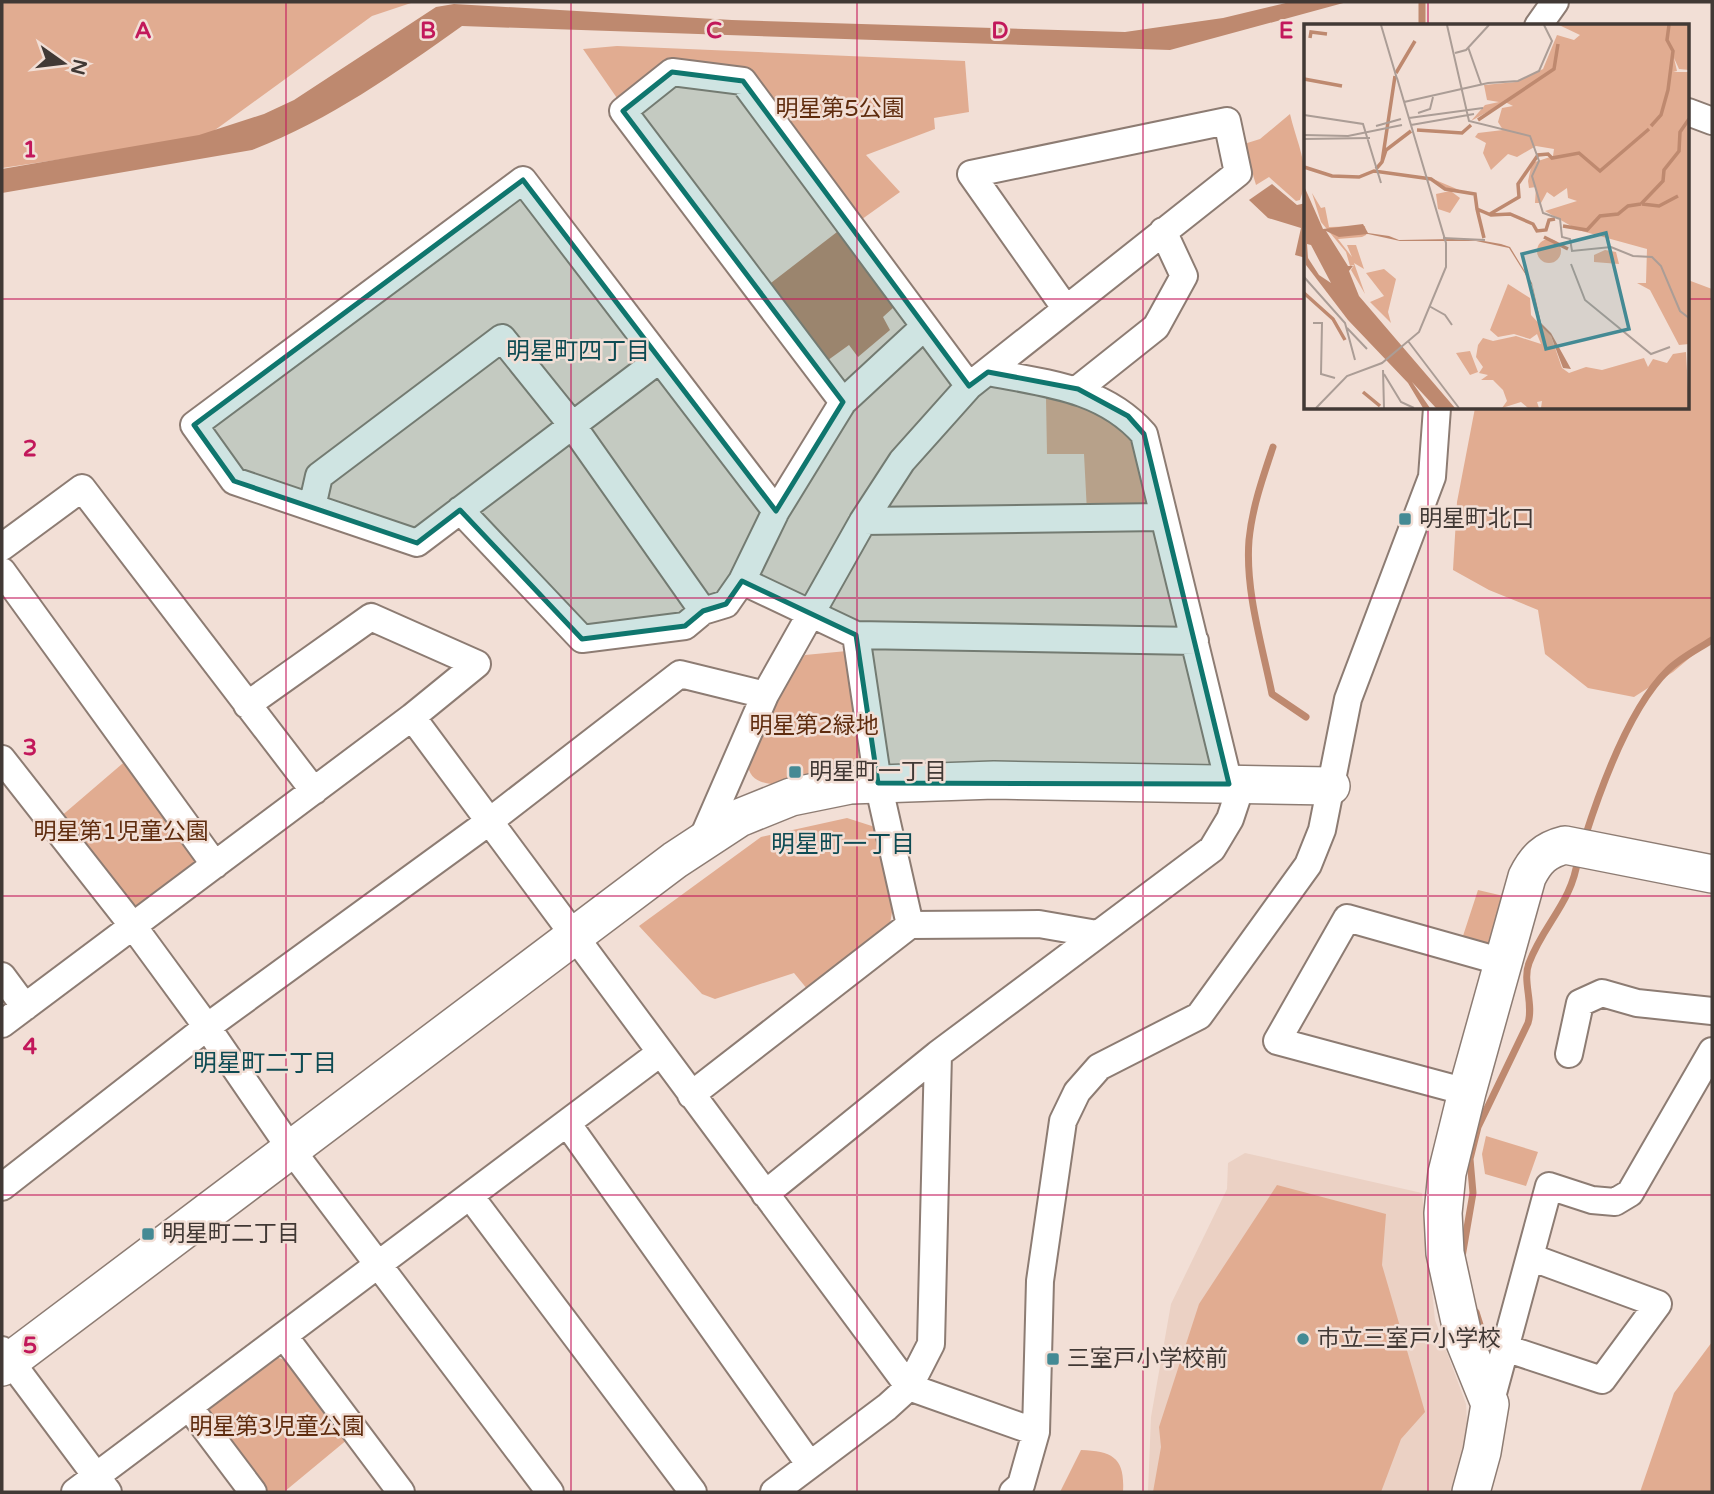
<svg xmlns="http://www.w3.org/2000/svg" width="1714" height="1494" font-family="'Varela Round','Noto Sans JP',sans-serif">
<rect width="100%" height="100%" fill="#f2dfd6"/>
<!-- built -->
<path fill="#ebd1c4" d="M 1245,1153 L 1422,1193 L 1435,1320 L 1466,1404 L 1468,1443 L 1450,1492 L 1148,1492 L 1151,1417 L 1171,1304 L 1227,1189 L 1228,1163 Z"/>
<!-- green -->
<path fill="#e1ac91" d="M 2,2 L 414,2 L 372,16 L 204,138 L 2,168 Z
M 617,46 L 965,61 L 969,112 L 934,118 L 935,129 L 866,155 L 900,192 L 858,222 L 749,75 L 665,67 L 619,101 L 583,49 Z
M 1290,114 C 1297,145 1312,169 1300,200 L 1296,201 L 1269,177 L 1256,185 L 1244,144 L 1260,139 Z
M 1688,280 L 1712,289 L 1712,639 L 1673,672 L 1634,697 L 1588,688 L 1545,654 L 1538,610 L 1489,590 L 1453,570 L 1457,502 L 1475,408 L 1688,408 Z
M 1046,398 L 1064,400 L 1128,422 L 1142,456 L 1147,507 L 1087,512 L 1084,454 L 1047,454 Z
M 847,651 C 852,677 873,733 861,756 C 854,770 748,808 748,763 C 748,757 753,748 756,743 C 769,710 784,683 805,655 Z
M 129,758 L 201,862 L 139,912 L 52,824 Z
M 847,818 L 875,827 L 893,906 L 889,930 L 808,990 L 794,973 L 715,999 L 702,994 L 639,926 L 761,837 Z
M 1478,890 L 1512,898 L 1499,941 L 1483,948 L 1461,942 Z
M 1486,1136 L 1538,1152 L 1526,1186 L 1485,1174 L 1482,1154 Z
M 1277,1185 L 1386,1214 L 1382,1265 L 1425,1412 L 1401,1439 L 1381,1492 L 1153,1492 L 1161,1447 L 1159,1427 L 1199,1304 Z
M 1712,1342 L 1712,1492 L 1640,1492 L 1674,1393 Z
M 270,1355 L 288,1361 L 348,1439 L 284,1492 L 264,1492 L 203,1409 Z
M 1081,1450 C 1114,1451 1125,1459 1123,1492 L 1060,1492 Z"/>
<!-- water -->
<path fill="#be896f" d="M 1290,2 L 1347,2 L 1170,50 L 462,26 C 396,73 328,121 252,150 L 2,193 L 2,169 L 199,135 L 264,114 L 294,100 L 436,7 L 454,4 L 732,20 L 1125,32 L 1223,18 Z
M 1272,184 L 1297,205 L 1306,203 L 1306,258 L 1295,255 L 1301,228 L 1268,218 L 1249,200 Z
M 837,232 L 894,307 L 883,317 L 890,330 L 858,357 L 849,345 L 824,363 L 767,286 Z"/>
<g fill="none" stroke-linecap="round" stroke-linejoin="round">
<!-- stream -->
<path stroke="#be896f" stroke-width="7" d="M 1422,26 L 1422,2
M 1273,447 C 1263,477 1252,508 1249,540 C 1245,590 1262,645 1272,694 L 1306,717
M 1585,837 C 1601,787 1630,707 1668,670 C 1680,658 1698,649 1712,640
M 1462,1257 L 1473,1193 L 1470,1159 L 1478,1127 L 1528,1023 C 1534,1004 1522,981 1529,963 C 1544,923 1572,903 1578,858
M 1476,1312 L 1481,1328"/>
<defs>
<path id="street" d="M 1538,26 L 1555,2
M 1688,112 L 1712,121
M 660,359 L 417,543 L 234,481 L 194,425 L 523,180 L 776,511
M 988,372 C 1045,383 1104,388 1144,434 L 1229,784
M 1078,389 L 1156,327 L 1184,276 L 1163,231
M 843,402 L 623,111 L 672,72 L 743,81 L 969,386
M 312,507 L 319,476 L 502,338 L 572,425 L 703,611
M 460,510 L 582,639 L 685,626 L 703,611 L 726,604 L 742,581 L 776,511 L 843,402 L 924,327
M 863,521 L 1162,517
M 2,547 L 82,488 L 314,791
M 2,571 L 215,865
M 742,581 L 856,635 L 878,783 L 910,925
M 856,635 L 1195,641
M 412,717 L 909,1387 L 1036,1432
M 2,759 L 133,926 L 207,1027 L 290,1148 L 550,1492
M 701,842 L 765,695 L 863,521 L 902,461 L 969,386 L 1238,173 L 1227,121 L 971,174 L 1066,309
M 2,976 L 25,1007
M 2,1024 L 412,717 L 477,664 L 371,617 L 247,705
M 1569,1054 L 1580,1003 L 1602,993 L 1637,1003 L 1712,1011
M 1467,1092 L 1277,1041 L 1347,918 L 1503,962
M 691,1095 L 910,925 L 1039,924 L 1097,934
M 567,1123 L 810,1465
M 2,1187 L 207,1027 L 490,821 L 680,674 L 765,695
M 765,1194 L 938,1054 L 1212,849 L 1230,819 L 1242,783
M 470,1196 L 693,1492
M 284,1336 L 401,1492
M 1505,1348 L 1602,1380 L 1658,1304 L 1530,1257
M 2,1350 L 108,1492
M 1490,1404 L 1549,1186 L 1592,1200 L 1615,1202 L 1630,1193 L 1712,1051
M 189,1407 L 253,1492
M 75,1492 L 660,1053
M 774,1492 L 887,1407 L 909,1387 L 931,1344 L 938,1054
M 1013,1492 L 1021,1485 L 1036,1432 L 1040,1281 L 1063,1121 L 1077,1092 L 1099,1067 L 1199,1016 L 1308,865 L 1322,830 L 1348,699 L 1432,477 L 1437,408"/>
<path id="secondary" d="M 2,1367 L 675,860 L 739,818 L 791,797 L 850,785 L 994,780 L 1331,786
M 1471,1492 L 1482,1452 L 1490,1404 L 1464,1340 L 1445,1253 L 1443,1213 L 1447,1173 L 1467,1092 L 1527,877 C 1536,859 1545,850 1565,845 L 1712,874"/>
</defs>
<!-- street casing -->
<use href="#street" stroke="#8d7c73" stroke-width="30"/>
<!-- secondary casing -->
<use href="#secondary" stroke="#8d7c73" stroke-width="40"/>
<!-- street -->
<use href="#street" stroke="#fff" stroke-width="26"/>
<!-- secondary -->
<use href="#secondary" stroke="#fff" stroke-width="37"/>
</g>
<!-- marked area -->
<path fill="#0f766e" fill-opacity="0.2" stroke="#0f766e" stroke-width="5" stroke-linejoin="round" d="M 672,72 L 743,81 L 969,386 L 988,372 L 1078,389 L 1128,416 L 1144,434 L 1229,784 L 878,783 L 856,635 L 742,581 L 726,604 L 703,611 L 685,626 L 582,639 L 460,510 L 417,543 L 234,481 L 194,425 L 523,180 L 776,511 L 843,402 L 623,111 Z"/>
<!-- grid -->
<path fill="none" stroke="#c2185b" stroke-width="2" stroke-opacity="0.55" d="M 286,2 L 286,1492M 571,2 L 571,1492M 857,2 L 857,1492M 1143,2 L 1143,1492M 1428,2 L 1428,26M 2,299 L 1306,299M 1688,299 L 1712,299M 1428,408 L 1428,1492M 2,598 L 1712,598M 2,896 L 1712,896M 2,1195 L 1712,1195"/>
<!-- markers -->
<g fill="#448a94" stroke="#f2dfd6" stroke-width="2.5">
<rect x="1398" y="512" width="14" height="14" rx="3.5"/>
<rect x="788" y="765" width="14" height="14" rx="3.5"/>
<rect x="141" y="1227" width="14" height="14" rx="3.5"/>
<circle cx="1303" cy="1339" r="7"/>
<rect x="1046" y="1352" width="14" height="14" rx="3.5"/>
</g>
<g text-anchor="middle" dominant-baseline="central" stroke-width="5" stroke-linejoin="round" paint-order="stroke">
<!-- park labels -->
<g font-size="23" fill="#5f2c0e" stroke="#f2dfd6">
<text x="840" y="109">明星第5公園</text>
<text x="814" y="726">明星第2緑地</text>
<text x="121" y="832">明星第1児童公園</text>
<text x="277" y="1427">明星第3児童公園</text>
</g>
<!-- poi labels -->
<g font-size="23" fill="#413935" stroke="#f2dfd6" text-anchor="start">
<text x="1419" y="519">明星町北口</text>
<text x="809" y="772">明星町一丁目</text>
<text x="162" y="1234">明星町二丁目</text>
<text x="1317" y="1339">市立三室戸小学校</text>
<text x="1067" y="1359">三室戸小学校前</text>
</g>
<!-- neighbourhood labels -->
<g font-size="24" fill="#0e4b53" stroke="#f2dfd6">
<text x="578" y="351">明星町四丁目</text>
<text x="843" y="844">明星町一丁目</text>
<text x="265" y="1063">明星町二丁目</text>
</g>
</g>
<!-- overview -->
<g transform="translate(1304 24)">
<rect width="385" height="385" fill="#f2dfd6"/>
<path d="M 255,1 L 385,1 L 385,46 L 375,45 L 370,34 L 373,47 L 369,48 L 385,48 L 385,320 L 375,321 L 346,266 L 333,259 L 342,259 L 343,225 L 274,206 L 241,187 L 273,177 L 264,174 L 263,164 L 250,173 L 243,168 L 237,179 L 231,179 L 232,163 L 225,164 L 224,157 L 228,139 L 249,132 L 250,125 L 232,122 L 213,133 L 204,130 L 187,146 L 179,129 L 182,119 L 171,113 L 174,109 L 199,106 L 194,98 L 198,84 L 209,82 L 201,78 L 167,97 L 181,81 L 195,78 L 183,76 L 180,61 L 212,58 L 239,45 L 253,11 L 270,16 L 276,11 ZM 129,155 L 160,168 L 148,168 L 156,174 L 146,189 L 134,185 L 132,170 L 146,167 ZM 8,169 L 17,184 L 21,183 L 25,203 L 61,202 L 62,211 L 58,213 L 34,215 L 48,233 L 43,221 L 52,221 L 60,245 L 50,239 L 61,270 L 47,246 L 50,241 L 46,242 L 42,228 L 17,198 ZM233 227a12 12 0 1 1 24 0a12 12 0 1 1-24 0ZM 301,226 L 312,228 L 315,240 L 290,238 L 290,231 ZM 80,245 L 92,255 L 84,288 L 87,299 L 66,278 L 80,272 L 62,249 ZM 204,260 L 226,274 L 227,291 L 247,312 L 258,344 L 265,349 L 282,343 L 298,346 L 340,334 L 344,343 L 349,335 L 363,339 L 369,330 L 382,328 L 385,384 L 237,384 L 238,377 L 233,378 L 235,384 L 224,384 L 217,378 L 198,384 L 203,377 L 199,366 L 189,356 L 177,356 L 184,351 L 175,349 L 179,343 L 172,333 L 174,321 L 179,314 L 189,317 L 212,312 L 237,320 L 233,310 L 226,315 L 210,310 L 194,313 L 186,306 ZM 166,327 L 174,348 L 166,351 L 152,329 Z" fill="#e1ac91"/>
<path d="M 0,162 L 19,205 L 59,200 L 64,209 L 85,212 L 95,216 L 149,215 L 180,217 L 197,220 L 206,223 L 228,259 L 237,299 L 247,309 L 267,345 L 259,344 L 247,312 L 236,301 L 228,261 L 205,224 L 172,217 L 96,217 L 64,210 L 35,213 L 22,207 L 44,242 L 49,242 L 45,247 L 55,272 L 151,384 L 132,384 L 108,358 L 126,384 L 119,384 L 104,359 L 44,296 L 2,241 ZM 3,220 L 7,221 L 27,259 L 15,251 L 4,234 Z" fill="#be896f" fill-rule="evenodd"/>
<path fill="none" stroke="#be896f" stroke-width="3.5" d="M 6,14 L 7,8 L 23,10M 92,49 L 111,17M 0,55 L 38,62M 174,96 L 250,45 L 254,20M 347,102 L 357,91 L 364,66 L 369,27 L 363,16 L 365,1M 113,106 L 158,109 L 167,101M 78,138 L 82,126 L 107,107M 0,143 L 28,152 L 55,153 L 70,147 L 127,155 L 141,165 L 171,170 L 173,185 L 187,191 L 206,190 L 229,200 L 233,207 L 242,206 L 245,196 L 251,195M 72,145 L 78,138 L 91,52M 337,180 L 359,157 L 360,146 L 375,127 L 376,108 L 385,95M 338,180 L 355,182 L 374,172M 173,185 L 180,214M 186,190 L 215,173 L 214,160 L 234,131 L 244,130 L 248,134 L 275,129 L 296,147 L 345,105M 259,202 L 283,206 L 296,192 L 314,190 L 324,182 L 337,180M 240,213 L 264,225M 0,269 L 29,295 L 41,316M 59,368 L 76,382"/>
<path fill="none" stroke="#ab9d96" stroke-width="2" d="M 77,1 L 93,55M 143,1 L 165,97 L 226,112 L 235,137 L 228,152 L 239,189 L 256,195 L 258,213 L 266,215 L 268,227 L 307,223 L 329,232 L 348,233 L 357,242 L 376,287 L 385,294M 164,23 L 177,60M 151,29 L 162,26 L 185,1M 100,78 L 184,59 L 214,57 L 235,47 L 248,17 L 240,1M 114,89 L 126,85 L 129,73M 0,91 L 59,100 L 77,159M 105,94 L 179,84M 107,101 L 170,90M 72,102 L 97,95M 0,111 L 44,112 L 98,101M 0,115 L 66,114M 139,214 L 181,216M 267,240 L 281,276 L 347,330 L 366,323M 0,253 L 41,299 L 51,336M 125,282 L 141,291 L 148,301M 9,299 L 18,299 L 17,350 L 31,354M 43,304 L 63,325M 104,317 L 155,384M 79,346 L 80,384M 80,350 L 97,378 L 110,384M 12,384 L 43,352 L 78,339 L 115,308 L 142,243 L 142,219 L 93,54"/>
<path fill="#448a94" fill-opacity="0.15" stroke="#448a94" stroke-width="3.5" d="M 302,209 L 325,305 L 242,325 L 218,230 Z"/>
<rect width="385" height="385" fill="none" stroke="#413935" stroke-width="3.5"/>
</g>
<g font-size="23" text-anchor="middle" font-weight="bold" fill="#c2185b" stroke="#f2dfd6" stroke-width="5" stroke-linejoin="round" paint-order="stroke">
<text x="143" y="38">A</text>
<text x="428" y="38">B</text>
<text x="714" y="38">C</text>
<text x="1000" y="38">D</text>
<text x="1286" y="38">E</text>
<text x="30" y="157">1</text>
<text x="30" y="456">2</text>
<text x="30" y="755">3</text>
<text x="30" y="1054">4</text>
<text x="30" y="1353">5</text>
</g>
<!-- border -->
<rect width="1714" height="1494" fill="none" stroke="#413935" stroke-width="7"/>
<!-- north arrow -->
<g transform="translate(63 63) rotate(104)" stroke="#f2dfd6" stroke-width="5" paint-order="stroke">
<path d="M0-5L12 26L0 18L-12 26Z" fill="#413935"/>
<text y="-10" font-size="19" font-weight="bold" text-anchor="middle" fill="#413935">N</text>
</g>
</svg>
